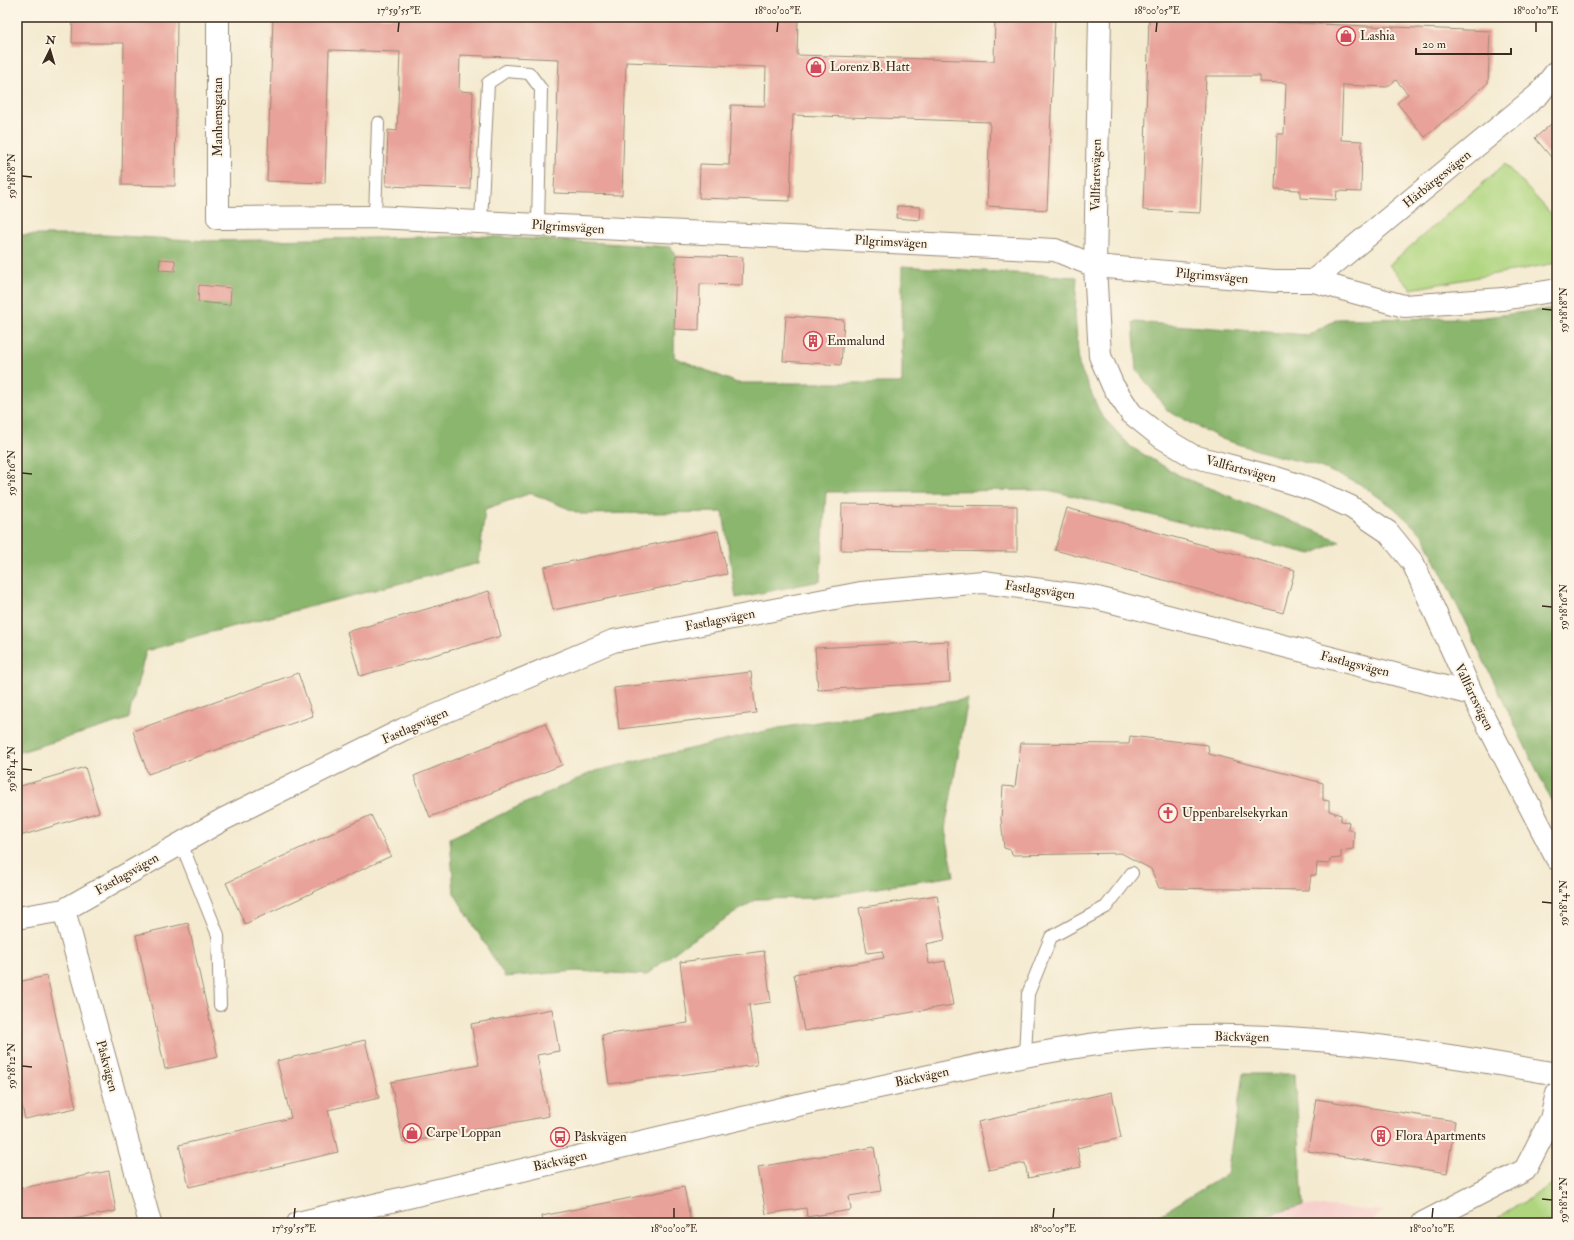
<svg xmlns="http://www.w3.org/2000/svg" width="1574" height="1240" font-family="'IM FELL Double Pica',serif">
<rect width="100%" height="100%" fill="#fcf5e5"/>
<filter id="ink" filterUnits="userSpaceOnUse"><feTurbulence type="fractalNoise" baseFrequency=".025" numOctaves="2"/><feDisplacementMap in="SourceGraphic" scale="8" xChannelSelector="R" yChannelSelector="G"/><feConvolveMatrix kernelMatrix="1 2 1 2 8 2 1 2 1" color-interpolation-filters="sRGB"/></filter>
<filter id="wash" filterUnits="userSpaceOnUse"><feTurbulence type="fractalNoise" baseFrequency=".012" numOctaves="4" result="noise"/><feDisplacementMap in="SourceGraphic" scale="16" xChannelSelector="R" yChannelSelector="G"/><feGaussianBlur stdDeviation="0.9" result="paint"/><feColorMatrix in="noise" values="0 0 0 0 0 0 0 0 0 0 0 0 0 0 0 0 0 1.4 0 .05"/><feComposite in="paint" operator="in"/></filter>
<g filter="url(#wash)">
<rect width="100%" height="100%" fill="#f4ead0"/>
<!-- built -->
<path fill="#f7d0cd" d="M 1303,1205 L 1384,1211 L 1368,1223 L 1245,1223 Z"/>
<!-- green -->
<path fill="#afd57f" stroke="#75804e" d="M 1505,164 L 1557,220 L 1557,263 L 1411,289 L 1389,265 Z
M 1557,1172 L 1557,1223 L 1489,1223 L 1551,1185 Z"/>
<!-- forest -->
<path fill="#8bb66e" stroke="#637046" d="M 17,235 L 104,235 L 208,241 L 482,236 L 671,247 L 676,255 L 674,357 L 737,383 L 902,383 L 902,266 L 1077,277 L 1075,314 L 1079,365 L 1101,415 L 1131,447 L 1182,477 L 1340,541 L 1311,554 L 1048,490 L 826,492 L 820,581 L 736,598 L 723,512 L 581,514 L 531,493 L 485,509 L 479,563 L 200,635 L 146,651 L 128,719 L 17,753 Z
M 1557,308 L 1557,625 L 1552,673 L 1557,681 L 1557,812 L 1423,535 L 1393,507 L 1360,484 L 1315,465 L 1270,454 L 1222,439 L 1168,411 L 1137,370 L 1133,322 L 1308,335 L 1338,319 L 1478,318 Z
M 968,699 L 945,829 L 954,876 L 814,898 L 757,899 L 687,943 L 646,975 L 577,971 L 505,977 L 454,893 L 450,838 L 595,771 L 779,728 Z
M 1243,1074 L 1295,1074 L 1303,1205 L 1245,1223 L 1146,1223 L 1227,1174 Z"/>
<g id="blocks">
<!-- building -->
<path fill="#e8a299" d="M 73,17 L 177,19 L 175,186 L 122,185 L 124,43 L 72,43 Z
M 317,17 L 798,17 L 797,55 L 994,61 L 995,17 L 1055,17 L 1047,210 L 987,206 L 990,122 L 793,115 L 790,201 L 699,198 L 700,164 L 729,165 L 731,105 L 765,106 L 766,67 L 626,62 L 622,195 L 554,193 L 559,59 L 460,55 L 459,91 L 473,92 L 470,189 L 386,186 L 388,130 L 397,131 L 400,52 L 329,50 L 325,183 L 267,181 L 273,18 L 317,19 Z
M 1149,17 L 1490,31 L 1488,83 L 1425,137 L 1397,103 L 1408,94 L 1396,80 L 1387,87 L 1343,85 L 1341,140 L 1362,141 L 1361,192 L 1337,191 L 1336,200 L 1300,198 L 1300,190 L 1275,189 L 1277,134 L 1284,134 L 1286,83 L 1260,82 L 1260,76 L 1206,76 L 1200,213 L 1143,210 Z
M 1557,119 L 1557,164 L 1535,138 Z
M 897,206 L 921,207 L 920,220 L 896,218 Z
M 676,255 L 743,257 L 742,285 L 700,284 L 699,330 L 674,329 Z
M 160,259 L 175,260 L 175,271 L 159,270 Z
M 199,285 L 231,288 L 230,305 L 198,302 Z
M 786,316 L 844,320 L 841,365 L 783,361 Z
M 842,504 L 1017,506 L 1017,552 L 841,550 Z
M 1067,508 L 1295,570 L 1283,613 L 1055,550 Z
M 718,531 L 727,574 L 553,610 L 544,567 Z
M 489,591 L 501,636 L 360,676 L 347,632 Z
M 948,641 L 950,682 L 818,690 L 815,648 Z
M 751,672 L 756,713 L 619,729 L 614,688 Z
M 298,673 L 313,716 L 148,774 L 133,731 Z
M 545,723 L 562,765 L 430,817 L 414,776 Z
M 1130,736 L 1208,745 L 1209,754 L 1323,783 L 1323,800 L 1329,801 L 1329,811 L 1341,815 L 1341,821 L 1349,822 L 1348,829 L 1354,831 L 1353,849 L 1341,851 L 1341,858 L 1330,859 L 1329,864 L 1317,863 L 1316,875 L 1311,875 L 1309,890 L 1159,888 L 1151,869 L 1121,853 L 1012,855 L 1011,850 L 1004,848 L 1001,819 L 1003,786 L 1015,787 L 1021,743 L 1129,744 Z
M 85,767 L 99,812 L 17,837 L 17,787 Z
M 371,815 L 391,856 L 245,924 L 226,883 Z
M 937,895 L 945,940 L 926,944 L 929,964 L 945,961 L 953,1005 L 804,1031 L 794,974 L 884,958 L 882,951 L 867,953 L 859,908 Z
M 188,923 L 218,1057 L 165,1069 L 136,935 Z
M 764,951 L 771,1002 L 749,1005 L 757,1065 L 609,1084 L 602,1035 L 688,1023 L 680,962 Z
M 47,976 L 76,1108 L 25,1119 L 17,1085 L 17,982 Z
M 552,1009 L 559,1051 L 537,1055 L 549,1116 L 403,1143 L 391,1082 L 479,1065 L 471,1024 Z
M 365,1040 L 379,1098 L 328,1110 L 338,1152 L 189,1187 L 179,1145 L 291,1118 L 277,1061 Z
M 1112,1092 L 1121,1138 L 1077,1148 L 1081,1167 L 1028,1178 L 1025,1163 L 989,1170 L 978,1122 Z
M 1316,1099 L 1455,1121 L 1447,1173 L 1308,1151 Z
M 874,1147 L 881,1191 L 849,1196 L 851,1210 L 807,1217 L 806,1208 L 766,1214 L 758,1167 Z
M 109,1171 L 116,1211 L 53,1223 L 17,1223 L 17,1189 Z
M 684,1187 L 691,1223 L 543,1223 L 542,1216 Z"/>
</g>
</g>
<g filter="url(#ink)">
<use href="#blocks" fill-opacity="0" stroke="#988a77" stroke-width="1"/>
<g fill="none" stroke-linecap="round" stroke-linejoin="round">
<defs>
<path id="service" d="M 375,217 L 378,123
M 481,222 L 488,83 L 506,71 L 529,73 L 541,89 L 538,225
M 181,843 L 218,935 L 220,1005
M 1025,1056 L 1028,994 L 1051,937 L 1106,907 L 1132,873"/>
<path id="minor" d="M 218,17 L 218,218 L 375,217 L 1055,250 L 1095,266 L 1275,281 L 1313,281 L 1404,306 L 1503,299 L 1557,290
M 1100,17 L 1095,266 L 1100,356 L 1113,386 L 1131,413 L 1161,437 L 1193,456 L 1276,478 L 1314,490 L 1351,507 L 1388,532 L 1413,563 L 1472,694 L 1557,859
M 1313,281 L 1539,94 L 1557,71
M 64,910 L 150,1223
M 17,918 L 64,910 L 224,819 L 404,729 L 613,641 L 861,593 L 983,582 L 1093,597 L 1472,694
M 1423,1223 L 1525,1170 L 1551,1119 L 1557,1093"/>
<path id="tertiary" d="M 298,1223 C 459,1185 620,1147 781,1109 C 839,1095 898,1083 957,1070 C 1026,1055 1096,1041 1167,1037 C 1298,1030 1428,1051 1557,1074"/>
</defs>
<!-- service casing -->
<use href="#service" stroke="#988a77" stroke-width="14"/>
<!-- minor casing -->
<use href="#minor" stroke="#988a77" stroke-width="24"/>
<!-- tertiary casing -->
<use href="#tertiary" stroke="#988a77" stroke-width="24"/>
<!-- service -->
<use href="#service" stroke="#fff" stroke-width="12"/>
<!-- minor -->
<use href="#minor" stroke="#fff" stroke-width="22"/>
<!-- tertiary -->
<use href="#tertiary" stroke="#fff" stroke-width="22"/>
</g>
</g>
<!-- ticks -->
<path fill="none" stroke="#3b2a1e" stroke-width="1.5" d="M 398,32 L 399,22M 777,32 L 778,22M 1156,32 L 1157,22M 1536,32 L 1536,22M 22,176 L 32,177M 1542,309 L 1552,310M 22,473 L 32,474M 1542,606 L 1552,607M 22,769 L 32,770M 1542,902 L 1552,903M 22,1066 L 32,1067M 1542,1199 L 1552,1200M 294,1218 L 295,1208M 674,1218 L 674,1208M 1053,1218 L 1054,1208M 1432,1218 L 1433,1208"/>
<!-- icons -->
<defs>
<symbol id="shop-ring" viewBox="-11 -11 22 22"><circle r="9.5" fill="#fcf5e5" stroke="#d1495b" stroke-width="1.5"/><path d="M-5-2.5h2.3a2.7 3.5 0 0 1 5.4 0H5L5.5 6h-11ZM-1.5-2.5h3a1.5 2.3 0 0 0-3 0Z" fill="#d1495b"/></symbol>
<symbol id="building-ring" viewBox="-11 -11 22 22"><circle r="9.5" fill="#fcf5e5" stroke="#d1495b" stroke-width="1.5"/><path d="M-4-6H4V6H1V3H-1V6H-4ZM-2.5-4.3h1.7v1.8h-1.7ZM.8-4.3h1.7v1.8H.8ZM-2.5-1h1.7V.8h-1.7ZM.8-1h1.7V.8H.8Z" fill="#d1495b"/></symbol>
<symbol id="church-ring" viewBox="-11 -11 22 22"><circle r="9.5" fill="#fcf5e5" stroke="#d1495b" stroke-width="1.5"/><path d="M-1.2-6h2.4v3.5h3.3v2.4h-3.3V6h-2.4V-.1h-3.3v-2.4h3.3Z" fill="#d1495b"/></symbol>
<symbol id="bus-ring" viewBox="-11 -11 22 22"><circle r="9.5" fill="#fcf5e5" stroke="#d1495b" stroke-width="1.5"/><path d="M-5-6H5V4H4V6H2V4H-2V6H-4V4H-5ZM-3.5-4V0h7V-4ZM-3.5 1.2v1.5H-2V1.2ZM2 1.2v1.5H3.5V1.2Z" fill="#d1495b"/></symbol>
</defs>
<g fill-rule="evenodd">
<use href="#shop-ring" x="1335" y="25" width="22" height="22"/>
<use href="#shop-ring" x="805" y="56" width="22" height="22"/>
<use href="#building-ring" x="802" y="330" width="22" height="22"/>
<use href="#church-ring" x="1157" y="802" width="22" height="22"/>
<use href="#shop-ring" x="401" y="1122" width="22" height="22"/>
<use href="#building-ring" x="1370" y="1125" width="22" height="22"/>
<use href="#bus-ring" x="549" y="1126" width="22" height="22"/>
</g>
<g text-anchor="middle" dominant-baseline="central" stroke-width="4" stroke-linejoin="round" paint-order="stroke">
<!-- poi labels -->
<g font-size="13" fill="#3b2a1e" stroke="#fcf5e5" text-anchor="start">
<text x="1360" y="36">Lashia</text>
<text x="830" y="67">Lorenz B. Hatt</text>
<text x="827" y="341">Emmalund</text>
<text x="1182" y="813">Uppenbarelsekyrkan</text>
<text x="426" y="1133">Carpe Loppan</text>
<text x="1395" y="1136">Flora Apartments</text>
<text x="574" y="1137">Påskvägen</text>
</g>
<!-- street labels -->
<g font-size="13" fill="#3b2a1e" stroke="#fcf5e5">
<text transform="translate(218 117) rotate(-90)">Manhemsgatan</text>
<text transform="translate(1096 175) rotate(-89)">Vallfartsvägen</text>
<text transform="translate(1437 179) rotate(-39)">Härbärgesvägen</text>
<text transform="translate(568 227) rotate(4)">Pilgrimsvägen</text>
<text transform="translate(891 242) rotate(3)">Pilgrimsvägen</text>
<text transform="translate(1212 276) rotate(5)">Pilgrimsvägen</text>
<text transform="translate(1241 469) rotate(15)">Vallfartsvägen</text>
<text transform="translate(1040 590) rotate(8)">Fastlagsvägen</text>
<text transform="translate(720 620) rotate(-11)">Fastlagsvägen</text>
<text transform="translate(1355 664) rotate(14)">Fastlagsvägen</text>
<text transform="translate(1474 697) rotate(64)">Vallfartsvägen</text>
<text transform="translate(415 726) rotate(-24)">Fastlagsvägen</text>
<text transform="translate(127 874) rotate(-30)">Fastlagsvägen</text>
<text transform="translate(1242 1037) rotate(1)">Bäckvägen</text>
<text transform="translate(107 1066) rotate(75)">Påskvägen</text>
<text transform="translate(922 1077) rotate(-12)">Bäckvägen</text>
<text transform="translate(560 1161) rotate(-13)">Bäckvägen</text>
</g>
</g>
<!-- margin -->
<rect width="1574" height="1240" fill="none" stroke="#fcf5e5" stroke-width="44"/>
<!-- north arrow -->
<g transform="translate(50 50) rotate(5)" stroke="#fcf5e5" stroke-width="3" paint-order="stroke">
<path d="M0-3L7 15L0 10L-7 15Z" fill="#3b2a1e"/>
<text y="-6" font-size="11" font-weight="bold" text-anchor="middle" fill="#3b2a1e">N</text>
</g>
<!-- scale -->
<path d="M1416 48v6h95v-6" fill="none" stroke="#3b2a1e" stroke-width="2"/>
<text x="1422" y="48" font-size="12" fill="#3b2a1e" stroke="#fcf5e5" stroke-width="3" paint-order="stroke">20 m</text>
<rect x="22" y="22" width="1530" height="1196" fill="none" stroke="#3b2a1e" stroke-width="1.5"/>
<g font-size="10" text-anchor="middle" fill="#3b2a1e">
<text x="399" y="14">17°59'55"E</text>
<text x="778" y="14">18°00'00"E</text>
<text x="1157" y="14">18°00'05"E</text>
<text x="1536" y="14">18°00'10"E</text>
<text transform="translate(11 176) rotate(-90)" y="4">59°18'18"N</text>
<text transform="translate(1563 310) rotate(-90)" y="4">59°18'18"N</text>
<text transform="translate(11 473) rotate(-90)" y="4">59°18'16"N</text>
<text transform="translate(1563 607) rotate(-90)" y="4">59°18'16"N</text>
<text transform="translate(11 769) rotate(-90)" y="4">59°18'14"N</text>
<text transform="translate(1563 903) rotate(-90)" y="4">59°18'14"N</text>
<text transform="translate(11 1066) rotate(-90)" y="4">59°18'12"N</text>
<text transform="translate(1563 1200) rotate(-90)" y="4">59°18'12"N</text>
<text x="294" y="1232">17°59'55"E</text>
<text x="674" y="1232">18°00'00"E</text>
<text x="1053" y="1232">18°00'05"E</text>
<text x="1432" y="1232">18°00'10"E</text>
</g>
</svg>
